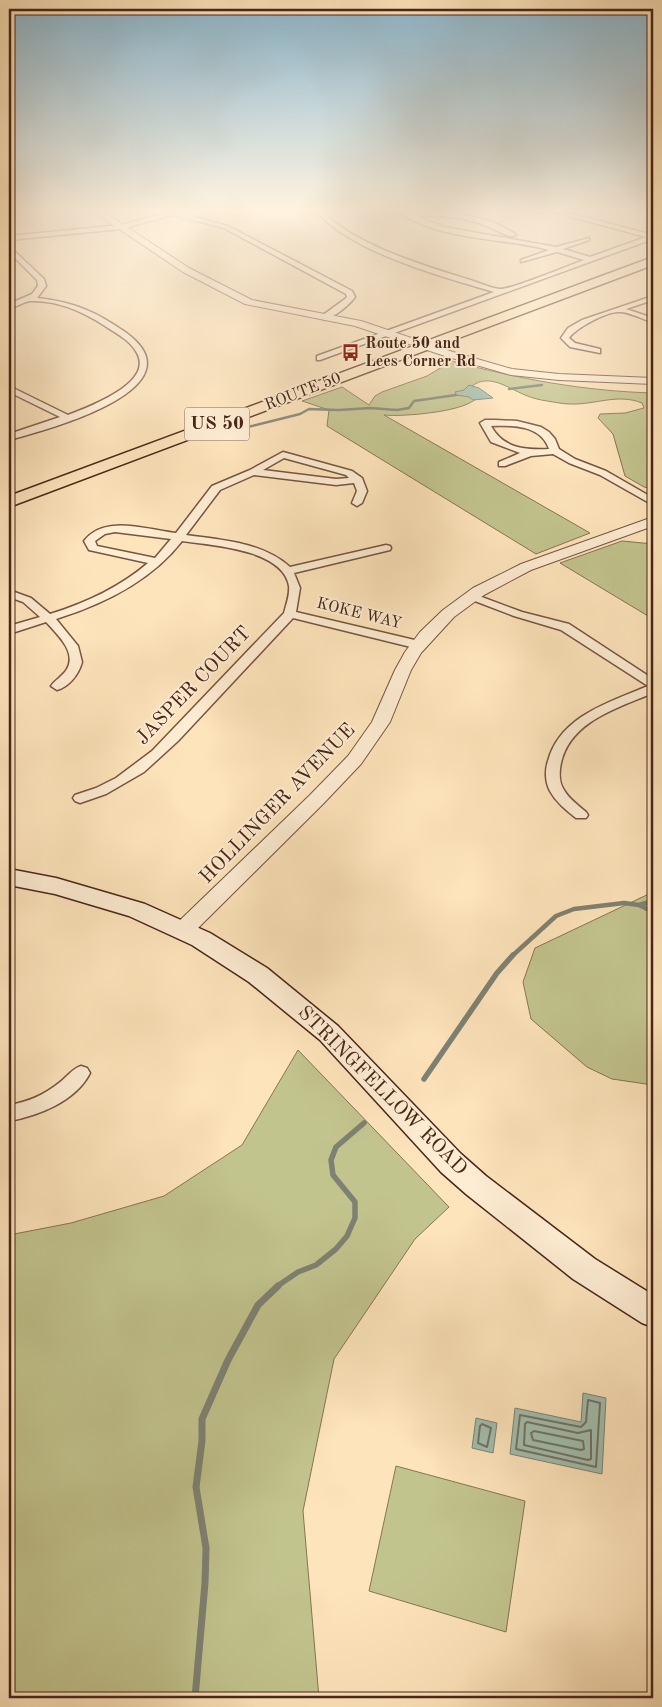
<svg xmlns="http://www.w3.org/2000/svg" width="662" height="1707" font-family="'Old Standard TT',serif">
<rect width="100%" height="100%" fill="#fee4bb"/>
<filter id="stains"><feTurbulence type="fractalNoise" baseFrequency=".004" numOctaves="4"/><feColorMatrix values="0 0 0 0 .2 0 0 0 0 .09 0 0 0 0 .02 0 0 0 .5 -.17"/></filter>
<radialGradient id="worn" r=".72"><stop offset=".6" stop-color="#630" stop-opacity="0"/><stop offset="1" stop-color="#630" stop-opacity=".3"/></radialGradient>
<!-- green -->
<path fill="#c2c48e" stroke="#857553" d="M 452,361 C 519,379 584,391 653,393 L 653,489 L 644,487 L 625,476 L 613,434 L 598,418 L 600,414 L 625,413 L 644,408 L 642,403 C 617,393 596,405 570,404 C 563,404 554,402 547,401 C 540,400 532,398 525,395 C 508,388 489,373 472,386 L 478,396 C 470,412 401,417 384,415 L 590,533 L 536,554 L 327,426 L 329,410 L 302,401 L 342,387 L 369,405 L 375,396 L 382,392 L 427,376 Z
M 622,541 L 653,544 L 653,619 L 560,563 Z
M 653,892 L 653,1085 L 612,1079 L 587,1067 L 531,1019 L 523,982 L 535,948 Z
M 298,1050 L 449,1207 L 415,1239 L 334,1359 L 303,1511 L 319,1698 L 9,1698 L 9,1235 L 71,1223 L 164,1196 L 242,1145 Z
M 396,1466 L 525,1501 L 506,1632 L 369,1591 Z"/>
<!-- water -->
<path fill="#a0bfaf" stroke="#7d8273" d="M 469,385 L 479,388 L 493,398 L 473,400 L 469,397 L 456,395 L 455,392 L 464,390 Z
M 583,1393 L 606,1398 L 602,1474 L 510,1454 L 515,1408 L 581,1422 Z
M 476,1418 L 497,1423 L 493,1453 L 472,1448 Z"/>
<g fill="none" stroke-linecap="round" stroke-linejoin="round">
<!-- shore -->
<path stroke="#747264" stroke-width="2" d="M 588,1400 L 600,1403 L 596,1467 L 516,1449 L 520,1415 L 581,1427 L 586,1422 Z
M 527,1422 L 578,1433 L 591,1430 L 591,1459 L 588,1460 L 524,1445 L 525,1424 Z
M 482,1424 L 491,1428 L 487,1447 L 478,1443 L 480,1426 Z
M 534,1431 L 583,1441 L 584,1449 L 581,1450 L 533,1440 L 531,1433 Z"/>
<!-- stream-far3 -->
<path stroke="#7d8273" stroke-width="2.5" d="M 509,389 L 542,385
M 339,410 L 370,408 L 397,410 L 409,408 L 414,401 L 456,395
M 212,436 L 300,414 L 309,409 L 338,410"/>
<!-- stream-far2 -->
<path stroke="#7d8273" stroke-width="4.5" d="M 639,905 L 653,901
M 511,957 L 556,916 L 574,909 L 624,903 L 639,905 L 653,912"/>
<!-- stream-far1 -->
<path stroke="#7d8273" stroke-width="5.5" d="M 424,1079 L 497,973 L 513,955
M 276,1287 L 298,1272 L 316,1265 L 336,1249 L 347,1236 L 355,1218 L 355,1202 L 333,1175 L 331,1160 L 336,1147 L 364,1123"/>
<!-- stream -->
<path stroke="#7d8273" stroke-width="7" d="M 195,1698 L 205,1583 L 206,1548 L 196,1487 L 202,1441 L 202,1419 L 228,1360 L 258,1305 L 278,1286"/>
<defs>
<path id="minor" d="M 183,208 L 185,210 L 180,213 L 228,226 L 352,291 L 355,297 C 349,305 333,319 323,319 L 323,315 L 345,299 L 347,297 L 346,294 L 224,228 L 173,215 L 121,229 L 9,240 L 9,236 L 121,225 Z
M 314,208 L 320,208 C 348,243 425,266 467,279 C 478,282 490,288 500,289 C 510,290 570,265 584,260 L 557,252 L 521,262 L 521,260 L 549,250 C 501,237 433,241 394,208 C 402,208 406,213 412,213 C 421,213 430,212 439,212 C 464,213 497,220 516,235 C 509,239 495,229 487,226 C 464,217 440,215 416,216 L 444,227 L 556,247 L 589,238 L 589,240 L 563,249 L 590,257 L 646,237 L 539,208 L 550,208 L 653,235 L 653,239 L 320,360 L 317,360 L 317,356 L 494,292 C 443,277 346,251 314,208 Z
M 9,246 L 44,279 L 46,286 L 37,298 C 73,302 95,311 125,332 C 204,388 47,430 9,440 L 9,434 L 60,417 L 9,392 L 9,386 L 68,415 C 89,407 154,383 137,353 C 131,341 116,333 105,326 C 84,312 57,300 30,301 C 23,302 16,307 9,309 L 9,304 L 32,294 L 38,286 L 37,280 L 9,252 Z
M 653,296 L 653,300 L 626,309 L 653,318 L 653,322 C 643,320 629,311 618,312 C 606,312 576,328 569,338 L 575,343 L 600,349 L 600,353 L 570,347 L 561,338 L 568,328 L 582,320 Z
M 495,420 L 517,421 L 541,427 L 549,432 L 555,439 L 559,449 L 575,459 L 606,471 L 653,498 L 653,505 L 600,475 L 569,463 L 553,454 L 531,456 L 505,466 L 499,466 L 499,462 L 520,453 L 491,442 L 480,423 L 485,420 ZM 491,426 C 512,425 541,425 549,449 C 525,450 504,449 491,426 Z
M 283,452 L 352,471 L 362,478 L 367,491 L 362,503 L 357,506 L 352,503 L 357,491 L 354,483 L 336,485 L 254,475 L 220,490 L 186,535 C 222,540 262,542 290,567 L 386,545 L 390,546 L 391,548 L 390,550 L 294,573 L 300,588 L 296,612 L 423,642 L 425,645 L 419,649 L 293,618 L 178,741 L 144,772 L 106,794 L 80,803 L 75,801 L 73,798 L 75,795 L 96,788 L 116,778 L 152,751 L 284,613 C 286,605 290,595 289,586 C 283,549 210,545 182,541 C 151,581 104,604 56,619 L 78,646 L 82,662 C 79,674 69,687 57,690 L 51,686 C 55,680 63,676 67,669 C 77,652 57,634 46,622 L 9,634 L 9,626 L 40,617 L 23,602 L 9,597 L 9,590 L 31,598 L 50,614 C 86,603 120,587 148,563 L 89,550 L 84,541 C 105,514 147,530 176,533 L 212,486 L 250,470 ZM 284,458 L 346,475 L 349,478 L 336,479 L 263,470 ZM 115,532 L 171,539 L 155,558 L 97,546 L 95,541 L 105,534 Z
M 471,593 L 522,612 L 569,624 L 653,679 L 653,693 C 618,708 570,721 561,763 C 559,772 559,783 564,790 C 569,799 578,805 586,812 L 588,815 L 586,818 L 576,818 C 566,810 556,802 550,791 C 545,782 545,770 548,761 C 560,716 610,702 648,686 L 561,630 L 514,616 L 467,598 L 465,596 L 467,594 Z
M 81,1066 L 87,1068 L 90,1073 C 76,1101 38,1116 9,1121 L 9,1105 C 28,1102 44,1095 59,1083 C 67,1077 72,1069 81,1066 Z"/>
<path id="tertiary" d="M 88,208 L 98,208 L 189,268 L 252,300 L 361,321 L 453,352 L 512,369 L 559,374 L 653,378 L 653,384 L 559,380 L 511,375 L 445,356 L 355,326 L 245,304 L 183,272 Z
M 653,517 L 653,526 L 531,570 L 484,595 L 454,617 L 421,653 L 411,670 L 390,722 L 361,764 L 323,804 L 191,935 L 183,938 L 175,935 L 172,930 L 175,925 L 310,795 L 348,756 L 372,722 L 395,670 L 405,652 L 420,632 L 443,610 L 473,588 L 521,564 Z"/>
<path id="secondary" d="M 9,869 L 56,878 L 145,904 L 210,933 L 267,968 L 338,1026 L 461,1154 L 486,1176 L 595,1259 L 653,1295 L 653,1327 L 642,1323 L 573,1279 L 466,1194 L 441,1172 L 320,1040 L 249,982 L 192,945 L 129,916 L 55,894 L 9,885 Z"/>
<path id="trunk" d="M 653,257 L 653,265 L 9,507 L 9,496 Z"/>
</defs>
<!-- minor casing -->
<use href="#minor" stroke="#765641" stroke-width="3"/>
<!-- tertiary casing -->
<use href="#tertiary" stroke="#765641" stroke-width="2"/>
<!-- secondary casing -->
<use href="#secondary" stroke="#482618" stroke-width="3"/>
<!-- trunk casing -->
<use href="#trunk" stroke="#482618" stroke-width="3"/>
<!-- minor -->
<use href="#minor" fill="#feedd3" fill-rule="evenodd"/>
<!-- tertiary -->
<use href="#tertiary" fill="#feedd3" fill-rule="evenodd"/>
<!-- secondary -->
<use href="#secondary" fill="#feedd3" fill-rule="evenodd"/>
<!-- trunk -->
<use href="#trunk" fill="#fee4bb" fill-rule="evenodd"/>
</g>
<!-- sky -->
<linearGradient id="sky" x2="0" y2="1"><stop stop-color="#8bb8d1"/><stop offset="0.47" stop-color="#fff3e0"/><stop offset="1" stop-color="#fff3e0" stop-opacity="0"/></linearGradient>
<rect width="662" height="447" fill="url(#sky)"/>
<!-- icons -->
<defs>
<symbol id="bus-bare" viewBox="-9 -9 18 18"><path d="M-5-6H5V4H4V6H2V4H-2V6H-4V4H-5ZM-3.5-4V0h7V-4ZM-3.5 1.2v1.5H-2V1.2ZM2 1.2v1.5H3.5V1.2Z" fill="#8f2418" stroke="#feedd3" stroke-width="2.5" paint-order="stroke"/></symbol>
</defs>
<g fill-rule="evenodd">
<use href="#bus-bare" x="338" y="340" width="25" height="25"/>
</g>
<g text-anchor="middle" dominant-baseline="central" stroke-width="4" stroke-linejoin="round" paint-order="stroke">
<!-- far-poi labels -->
<g font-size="16" font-weight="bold" fill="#482618" stroke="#feedd3" text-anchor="start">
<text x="365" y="344">Route 50 and<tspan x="365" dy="18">Lees Corner Rd</tspan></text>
</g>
<!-- far-street labels -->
<g font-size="16" fill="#482618" stroke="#feedd3">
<text transform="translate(303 392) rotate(-21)">ROUTE 50</text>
<text transform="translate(359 614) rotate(14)">KOKE WAY</text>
</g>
<!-- shield labels -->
<rect fill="#feedd3" stroke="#7f6250" stroke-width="1" x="184.5" y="407.5" width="65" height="33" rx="4"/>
<g font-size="19" font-weight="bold" fill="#482618">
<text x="217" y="424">US 50</text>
</g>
<!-- street labels -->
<g font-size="20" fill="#482618" stroke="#feedd3">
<text transform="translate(194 686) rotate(-46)">JASPER COURT</text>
<text transform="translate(278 804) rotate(-46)">HOLLINGER AVENUE</text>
<text transform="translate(382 1091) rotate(45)">STRINGFELLOW ROAD</text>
</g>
</g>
<!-- margin -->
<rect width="662" height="1707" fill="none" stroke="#fee4bb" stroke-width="30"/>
<rect x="10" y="10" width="642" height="1687" fill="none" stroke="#482618" stroke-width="2.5"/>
<rect x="15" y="15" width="632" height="1677" fill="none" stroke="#482618"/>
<rect width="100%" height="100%" filter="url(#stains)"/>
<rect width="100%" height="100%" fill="url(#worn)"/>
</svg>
